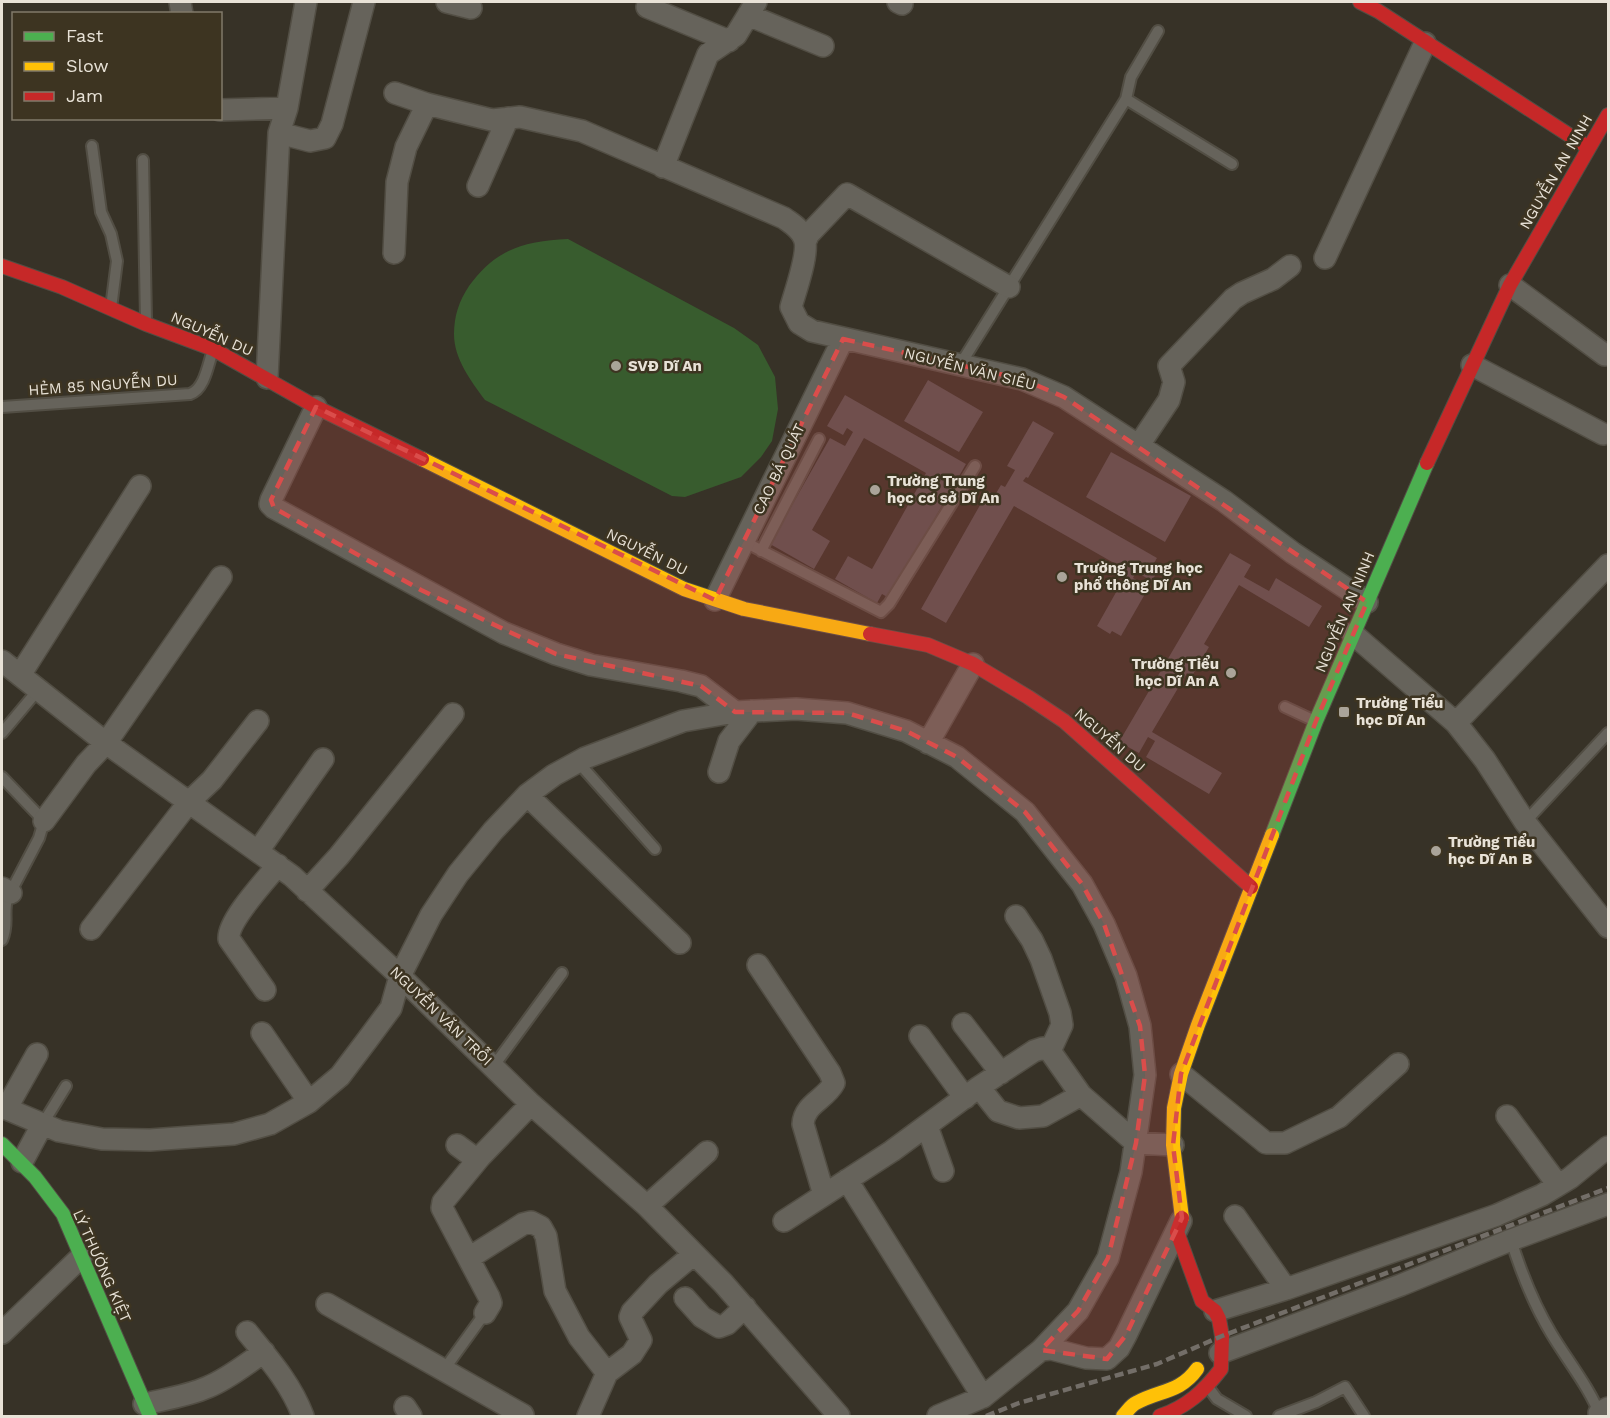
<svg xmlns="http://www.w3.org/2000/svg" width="1610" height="1418" font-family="'Work Sans',sans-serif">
<rect width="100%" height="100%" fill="#373227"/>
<!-- green -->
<path fill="#385c2e" d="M 568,239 L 734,328 L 758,345 L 775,377 L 778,409 L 772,441 L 761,457 L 741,477 L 685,497 L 672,496 L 485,400 C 471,381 454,359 454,334 C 454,316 459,301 469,286 C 496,249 524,241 568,239 Z"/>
<!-- building -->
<path fill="#55504e" d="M 928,380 L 983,412 L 959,452 L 904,421 Z
M 845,395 L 966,464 L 889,598 L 882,594 L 877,603 L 835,579 L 848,556 L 872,569 L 926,473 L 864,438 L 812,530 L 830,541 L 814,569 L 770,544 L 830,438 L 845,446 L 853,432 L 847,428 L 843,435 L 827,426 Z
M 1033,421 L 1054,433 L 1028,478 L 1026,477 L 1023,481 L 1157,558 L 1151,568 L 1157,572 L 1152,581 L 1136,572 L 1133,578 L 1149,587 L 1121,636 L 1112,631 L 1110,634 L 1097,626 L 1128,571 L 1014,506 L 946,623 L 921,609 L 988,491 L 995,495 L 1001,485 L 1005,487 L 1015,470 L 1007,466 Z
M 1111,452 L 1191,496 L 1165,542 L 1086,497 Z
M 1230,553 L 1251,565 L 1244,577 L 1269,591 L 1276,578 L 1322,606 L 1309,627 L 1239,585 L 1204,644 L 1209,647 L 1192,676 L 1187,673 L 1152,732 L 1222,773 L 1209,794 L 1146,757 L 1155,741 L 1148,737 L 1139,753 L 1119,742 Z"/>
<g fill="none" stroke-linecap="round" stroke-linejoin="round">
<defs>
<path id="lane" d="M 1126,99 L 1232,164
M 92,146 L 101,212 L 111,234 L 117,261 L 111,308
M 143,160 L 146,320
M 960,365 L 1126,99 L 1131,77 L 1158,31
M 2,407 L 190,394 C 205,389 208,364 213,350
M 743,541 L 881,612 L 889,604 L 975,466
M 761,551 L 819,439
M 1285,707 L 1315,721
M 2,733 L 38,690
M 578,762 L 655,849
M 2,777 L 44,821 L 39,838 L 7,899 C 3,914 9,924 2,940
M 1525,822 L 1608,733
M 493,1067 L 562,973
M 42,1125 L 66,1086
M 1511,1240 C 1521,1272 1533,1303 1551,1333 C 1565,1357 1592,1391 1600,1416
M 443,1371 L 485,1313
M 1208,1387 L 1217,1399 L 1246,1416
M 1279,1416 L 1316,1402 L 1345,1387 L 1364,1416"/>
<path id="street" d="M 180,2 L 182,14
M 447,2 L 471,8
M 898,2 L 902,4
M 647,7 L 729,41
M 748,15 L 823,46
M 395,93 L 427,104 L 492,120 L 520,117 L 582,131 L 784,218 C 792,224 800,228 804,238 C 810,251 795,292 791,307 L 799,323 L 812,331 L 1022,379 L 1064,397 L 1224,501 L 1293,553 L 1367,602
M 220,110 L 287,108
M 279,133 L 310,141 L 325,138 L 332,124 L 364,2
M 663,167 L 708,54 L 736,35 L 756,2
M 478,186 L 508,118
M 806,240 L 809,234 L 847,194 L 1009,287
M 394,253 L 397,182 L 406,147 L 427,104
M 1325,258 L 1425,43
M 1510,285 L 1605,355
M 1472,365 L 1603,434
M 267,378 L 279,133 L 287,108 L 306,2
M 316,407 L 271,500 L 270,504 L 274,508 L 504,633 L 556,654 L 591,665 L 681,681 L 701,686 L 735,712
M 1139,445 L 1169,400 L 1174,382 L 1169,366 L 1233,299 L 1242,293 L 1273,279 L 1290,266
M 715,600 L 843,339
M 1353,634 L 1456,723 L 1485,760 L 1525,822 L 1608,927
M 2,661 L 106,743 L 292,876 L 400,976 L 531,1104 L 647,1206 L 723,1283 L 839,1416
M 20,675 L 140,486
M 1456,723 L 1608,565
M 928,743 L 973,664
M 719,772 L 729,741 L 752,711
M 527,795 L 680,943
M 44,821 L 86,764 L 106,743 L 221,577
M 258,851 L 323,759
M 2,888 L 11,893
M 307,891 L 339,856 L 453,714
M 1016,916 L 1032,940 L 1041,959 L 1060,1013 L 1062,1025 L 1050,1051
M 91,929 L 189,802 L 212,780 L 258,721
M 758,965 L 830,1073 L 834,1083 C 826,1099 804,1104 803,1124 L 824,1195
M 265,990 L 229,939 C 227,921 266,880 278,865
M 963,1024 L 1001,1073
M 262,1033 L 309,1102
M 920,1036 L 965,1098
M 1181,1074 L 1266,1143 L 1285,1143 L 1339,1117 L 1398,1064
M 979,1087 L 998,1111 L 1019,1118 L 1043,1116 L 1081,1095
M 2,1107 L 59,1131 L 102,1139 L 150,1140 L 234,1134 L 270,1124 L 309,1102 L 340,1076 L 368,1039 L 391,1008 L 400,976 L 431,915 L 458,874 L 493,831 L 527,795 L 554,775 L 585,758 L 683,721 L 735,712 L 796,709 L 847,713 L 906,731 L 957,757 L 1025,812 L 1082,884 L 1104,924 L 1126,976 L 1140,1026 L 1145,1075 L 1131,1172 L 1108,1258 L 1078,1311 L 1041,1350
M 6,1109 L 37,1054
M 1507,1116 L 1558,1185
M 927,1126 L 943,1171
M 457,1145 L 472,1156 L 480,1157 L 531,1104
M 480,1157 L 443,1202 L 442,1208 L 489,1297 L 491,1303 L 485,1313
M 22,1162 L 42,1125
M 847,1180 L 983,1397
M 647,1206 L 707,1152
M 1235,1216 L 1286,1289
M 784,1221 L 892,1151 L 979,1087 L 1034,1051 L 1043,1048 L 1050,1051 L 1081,1095 L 1136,1143 L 1173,1145
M 469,1258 L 523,1224 L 531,1222 L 541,1227 L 546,1236 L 555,1291 L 579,1337 L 607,1373 L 588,1416
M 685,1298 L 702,1317 L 719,1327 L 727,1324 L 745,1307
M 327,1304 L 523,1415
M 1215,1311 L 1286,1289 L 1497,1215 L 1542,1195 L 1570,1178 L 1608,1147
M 247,1332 C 269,1359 291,1384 303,1416
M 2,1333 L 81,1257
M 1220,1353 L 1401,1285 L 1511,1240 L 1608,1204
M 607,1373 L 632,1354 L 641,1340 L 630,1317 L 632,1312 L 658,1284 L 694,1254
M 144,1404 C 166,1399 188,1396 208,1387 C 228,1379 246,1364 264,1352
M 405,1407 L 411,1416
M 1599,1413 L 1608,1408
M 938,1416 L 983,1397 L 1041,1350 L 1051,1349 L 1086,1358 L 1107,1359 L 1119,1348 L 1126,1335 L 1181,1221"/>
<path id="fast" d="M 1272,835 L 1316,721 L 1427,463
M 2,1144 L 35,1177 L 63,1214 L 150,1416"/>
<path id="slow" d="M 422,459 L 684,589 L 744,609 L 870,634
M 1182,1218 L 1173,1145 L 1174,1108 L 1181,1074 L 1198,1025 L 1272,835
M 1123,1416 C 1127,1412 1131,1405 1136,1403 C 1159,1390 1180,1393 1197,1369"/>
<path id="jam" d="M 1360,2 L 1378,11 L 1589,148
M 2,266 L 62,287 L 146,324 L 213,349 L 316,407 L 422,459
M 1427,463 L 1510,285 L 1608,115
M 870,634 L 928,645 L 973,664 L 1028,697 L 1064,721 L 1251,887
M 1160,1416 C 1187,1407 1204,1391 1221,1369 L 1222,1336 L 1219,1319 L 1215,1311 L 1202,1301 L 1177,1232 L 1182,1218"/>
</defs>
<!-- lane casing -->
<use href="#lane" stroke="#524e44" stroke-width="14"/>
<!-- street casing -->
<use href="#street" stroke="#524e44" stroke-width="24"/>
<!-- fast casing -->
<use href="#fast" stroke="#524e44" stroke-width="16"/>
<!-- slow casing -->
<use href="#slow" stroke="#524e44" stroke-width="16"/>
<!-- jam casing -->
<use href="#jam" stroke="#524e44" stroke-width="16"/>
<!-- lane -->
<use href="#lane" stroke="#66635b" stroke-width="10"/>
<!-- street -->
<use href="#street" stroke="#66635b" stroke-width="21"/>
<!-- fast -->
<use href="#fast" stroke="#4caf50" stroke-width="14"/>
<!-- slow -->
<use href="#slow" stroke="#ffc107" stroke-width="14"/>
<!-- jam -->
<use href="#jam" stroke="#c62828" stroke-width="14"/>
<!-- rail -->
<path stroke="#736e68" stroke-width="4.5" stroke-dasharray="9 4.5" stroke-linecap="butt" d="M 986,1416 L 1019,1403 L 1157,1364 L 1222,1336 L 1608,1188"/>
</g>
<!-- marked area -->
<path fill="#da4d4b" fill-opacity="0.2" stroke="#da4d4b" stroke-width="4.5" stroke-dasharray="12 8" stroke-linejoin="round" d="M 843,339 L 1022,379 L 1064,397 L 1367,602 L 1316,721 L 1181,1074 L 1173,1145 L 1182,1218 L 1126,1335 L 1107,1359 L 1041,1350 L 1078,1311 L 1108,1258 L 1136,1143 L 1145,1075 L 1140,1026 L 1104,924 L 1082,884 L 1025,812 L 957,757 L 906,731 L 847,713 L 735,712 L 701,686 L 556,654 L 421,590 L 274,508 L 271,500 L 316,407 L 715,600 Z"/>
<!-- markers -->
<g fill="#aaa499" stroke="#3d3421" stroke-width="2">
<circle cx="616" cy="366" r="6"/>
<circle cx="875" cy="490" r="6"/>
<circle cx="1062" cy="577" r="6"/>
<circle cx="1231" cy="673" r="6"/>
<rect x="1338" y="706" width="12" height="12" rx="3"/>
<circle cx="1436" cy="851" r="6"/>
</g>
<g text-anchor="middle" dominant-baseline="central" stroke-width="5" stroke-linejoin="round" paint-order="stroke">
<!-- street labels -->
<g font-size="15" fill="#e8e2d7" stroke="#3d3421">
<text transform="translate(1556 172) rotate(-60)">NGUYỄN AN NINH</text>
<text transform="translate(212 334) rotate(24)">NGUYỄN DU</text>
<text transform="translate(970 369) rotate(14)">NGUYỄN VĂN SIÊU</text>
<text transform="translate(103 385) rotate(-4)">HẺM 85 NGUYỄN DU</text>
<text transform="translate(779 469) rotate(-64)">CAO BÁ QUÁT</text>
<text transform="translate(647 552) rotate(26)">NGUYỄN DU</text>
<text transform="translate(1345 612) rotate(-67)">NGUYỄN AN NINH</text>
<text transform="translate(1110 740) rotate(41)">NGUYỄN DU</text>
<text transform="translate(441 1016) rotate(44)">NGUYỄN VĂN TRỖI</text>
<text transform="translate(102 1266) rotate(66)">LÝ THƯỜNG KIỆT</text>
</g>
<!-- poi labels -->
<g font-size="15" font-weight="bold" fill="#e8e2d7" stroke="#3d3421" text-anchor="start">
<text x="628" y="366">SVĐ Dĩ An</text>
<text x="887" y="481">Trường Trung<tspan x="887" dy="17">học cơ sở Dĩ An</tspan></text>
<text x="1074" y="568">Trường Trung học<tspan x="1074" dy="17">phổ thông Dĩ An</tspan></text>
<text x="1219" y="664" text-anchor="end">Trường Tiểu<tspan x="1219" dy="17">học Dĩ An A</tspan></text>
<text x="1356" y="703">Trường Tiểu<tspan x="1356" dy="17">học Dĩ An</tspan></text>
<text x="1448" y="842">Trường Tiểu<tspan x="1448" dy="17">học Dĩ An B</tspan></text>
</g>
</g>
<!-- border -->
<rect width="1610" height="1418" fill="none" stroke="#e8e2d7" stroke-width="6"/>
<!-- legend -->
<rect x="12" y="12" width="210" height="108" fill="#3d3421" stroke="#817a6a" stroke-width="1.5"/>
<rect x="24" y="32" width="30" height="9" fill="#4caf50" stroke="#817a6a" stroke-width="1.5"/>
<text x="66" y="42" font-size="18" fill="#e8e2d7">Fast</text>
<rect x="24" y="62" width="30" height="9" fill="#ffc107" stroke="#817a6a" stroke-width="1.5"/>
<text x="66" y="72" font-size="18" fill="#e8e2d7">Slow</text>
<rect x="24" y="92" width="30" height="9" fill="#c62828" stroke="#817a6a" stroke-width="1.5"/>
<text x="66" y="102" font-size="18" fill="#e8e2d7">Jam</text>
</svg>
